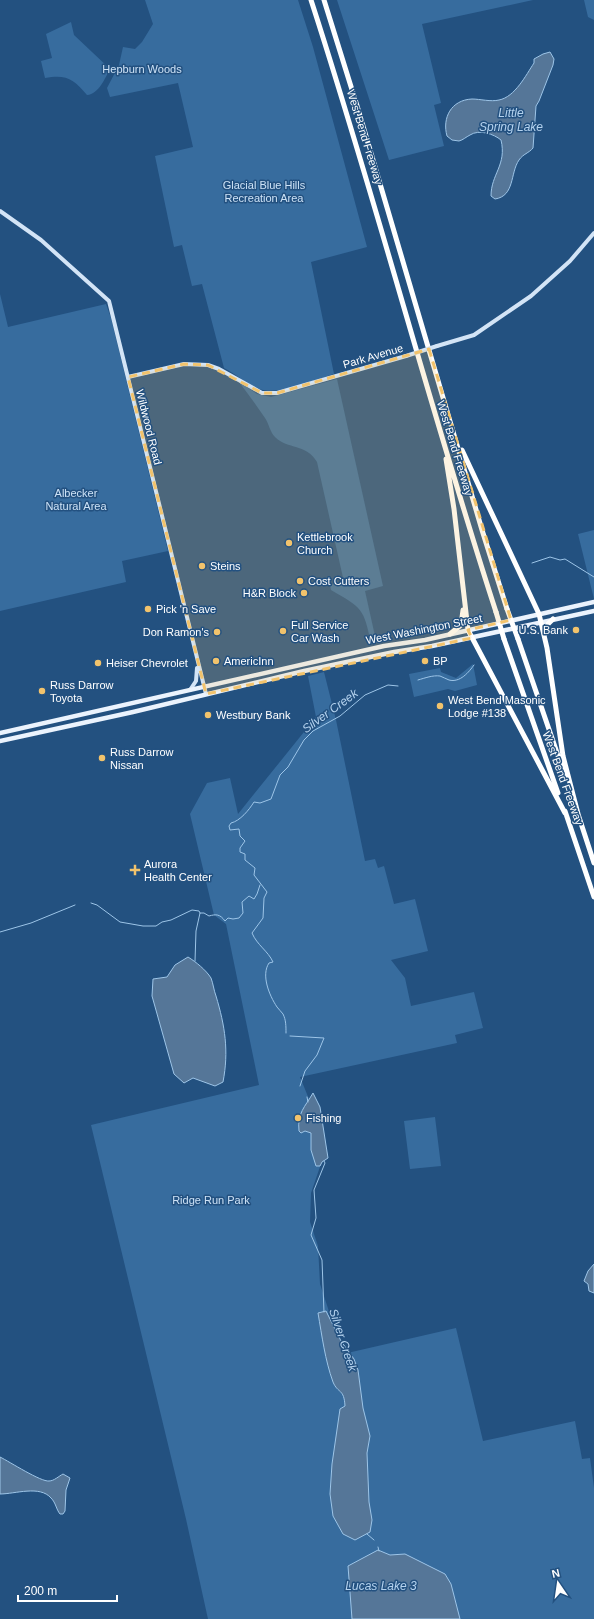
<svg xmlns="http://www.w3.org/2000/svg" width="594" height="1619" font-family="Helvetica,sans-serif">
<rect width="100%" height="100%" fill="#235180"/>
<!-- green -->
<path fill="#376c9e" d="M 145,0 L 298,0 L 313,47 L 367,247 L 311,262 L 334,374 C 314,380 279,396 259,389 C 246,384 236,374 224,368 L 202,284 L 192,286 L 182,245 L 174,247 L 155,156 L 193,147 L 178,83 L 110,97 L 107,88 L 119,65 L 123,47 L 135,49 L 142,42 L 153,24 Z
M 337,0 L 533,0 L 422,24 L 441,103 L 434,105 L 444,146 L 389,160 Z
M 584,0 L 594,0 L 594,20 L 588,17 Z
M 71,22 L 74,35 L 110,69 C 105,78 99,94 87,95 C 74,79 66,74 45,78 L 41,61 L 52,58 L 46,34 Z
M 0,294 L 8,327 L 106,304 L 111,318 L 168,551 L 122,561 L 126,582 L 0,611 Z
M 337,379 L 383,586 L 365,591 L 375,636 L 379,642 L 371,644 C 364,608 362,608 331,590 L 330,585 L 344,582 L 317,462 C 306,443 288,450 275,437 C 270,432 269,424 265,418 C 257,406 248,394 239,382 L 257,394 L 271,397 Z
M 594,530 L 594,599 L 578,534 Z
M 473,664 L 477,685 L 455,691 L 448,689 L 414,697 L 409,674 L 440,668 L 441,672 L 456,678 Z
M 324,672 L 336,720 L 365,861 L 375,859 L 378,868 L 384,866 L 394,904 L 415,899 L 428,951 L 391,960 L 405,978 L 411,1006 L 474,992 L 483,1028 L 455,1035 L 457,1043 L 300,1077 L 311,1104 L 324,1155 L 311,1193 L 310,1222 L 318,1246 L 320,1284 L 343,1354 L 456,1328 L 483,1441 L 575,1421 L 582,1459 L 590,1458 L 594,1488 L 594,1619 L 208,1619 L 186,1519 L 91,1125 L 259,1085 L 226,924 L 214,915 L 190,814 L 207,783 L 230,778 L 238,814 L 316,717 L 308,676 Z
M 435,1117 L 441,1166 L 410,1169 L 404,1121 Z"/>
<!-- water -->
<path fill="#557698" stroke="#9dc5e8" d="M 550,52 L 554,59 L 553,65 L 539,101 L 536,106 L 533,148 C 529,153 523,154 519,160 C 510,173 515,196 495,199 L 491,196 C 491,174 507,165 501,140 C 494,134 479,129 470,135 C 466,137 463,140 459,141 L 452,140 L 447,136 C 442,118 451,100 472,99 C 480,99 491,102 499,100 C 515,97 526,75 534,63 L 534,59 L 543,54 Z
M 188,957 C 196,962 206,970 211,978 C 213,983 214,991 216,996 C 225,1026 229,1051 223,1082 L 215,1086 L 193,1078 L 184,1083 L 174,1074 L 152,996 L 153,979 L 167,977 L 175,965 Z
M 313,1093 L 320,1107 L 328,1158 L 322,1162 L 320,1166 L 316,1166 L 311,1150 L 311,1133 L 305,1131 L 301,1133 L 299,1131 C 297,1113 305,1107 313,1093 Z
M 594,1264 L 594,1293 L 589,1291 L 588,1284 L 584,1281 L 588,1271 Z
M 326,1311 L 341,1341 L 354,1359 L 358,1370 L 363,1408 L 370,1436 L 367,1453 L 369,1502 L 372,1520 L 370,1532 L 355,1540 L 343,1534 L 333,1516 L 330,1494 L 332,1464 L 340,1409 L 345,1406 C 344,1388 338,1394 333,1382 C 325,1360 322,1336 318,1313 Z
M 0,1457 C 10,1462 41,1482 49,1481 C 54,1481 59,1476 63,1474 L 70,1478 L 66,1490 L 65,1511 L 63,1514 L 60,1514 C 56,1509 56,1503 51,1498 C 40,1485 15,1494 0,1494 Z
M 378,1550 L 390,1555 L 405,1554 L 445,1574 L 451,1584 L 460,1619 L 352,1619 L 348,1566 Z"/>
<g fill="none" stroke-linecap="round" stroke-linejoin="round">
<!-- stream -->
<path stroke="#9dc5e8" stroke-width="1" d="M 532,563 L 550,557 L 560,560 L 565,559 L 594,577
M 418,680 C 425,678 433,675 440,676 C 443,677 446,679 449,680 C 460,683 469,672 474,665
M 91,903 L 97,905 L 120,922 L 143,926 L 156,926 L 162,922 L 171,920 L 192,910 L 199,911 L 200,913
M 0,932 L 31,923 L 75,905
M 195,961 L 196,931 L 200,913 L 204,913 L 209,916 C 216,914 220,914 225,921 L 228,918 L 233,919 L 239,918 L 243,913 L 242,902 L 249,896 L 254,899 L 257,894 L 260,885
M 286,1033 C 286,1026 286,1020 283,1014 C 281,1012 279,1009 277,1007 C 269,995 261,975 269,963 L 273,962 C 268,951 257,945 252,933 L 263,918 L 264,898 L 267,892 L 254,875 L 255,868 L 245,860 L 245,854 L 240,852 L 240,848 L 245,841 L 240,836 L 239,829 L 230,830 L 229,826 L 231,823 C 240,821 249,810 254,802 L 260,803 L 271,799 L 280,775 L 288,767 L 304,740 L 313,731 L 340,716 L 365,695 L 388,685 L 398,686
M 290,1036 L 324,1038 L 317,1055 L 305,1071 L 300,1086
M 307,1097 L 308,1102
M 324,1312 L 322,1260 L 311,1235 L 316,1218 L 314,1190 L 325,1163 L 324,1161
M 367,1534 L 374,1540
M 378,1547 L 379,1551"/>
<!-- secondary -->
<path stroke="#d3e4f6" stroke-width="4" d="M 0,211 L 41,240 L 109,301 L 206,694
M 437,346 L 474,335 L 531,296 L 570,261 L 594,233
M 128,377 L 184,364 L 208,365 L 219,369 L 262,393 L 277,393 L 406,356
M 190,690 L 196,681 L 197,668"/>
<!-- primary -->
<path stroke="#ebf3fd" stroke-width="4.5" d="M 0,733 L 384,646 L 425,640 L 594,602
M 0,741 L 133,712 L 304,671 L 394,652 L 432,646 L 594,611"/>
<!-- highway -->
<path stroke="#fff" stroke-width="5" d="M 311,0 C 377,203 430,409 496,612
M 324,0 L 358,109 L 482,530 L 507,609
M 462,450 L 539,614 L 547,648 L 563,756 L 578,814
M 446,459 L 454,509 L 468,630 L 565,813
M 450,634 L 461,625 L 463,610
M 545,634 L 548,624 L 553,619
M 504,639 L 558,793
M 518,639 L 566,779
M 565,811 L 594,897
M 577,811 L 594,863"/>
<!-- secondary-bridge -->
<path stroke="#d3e4f6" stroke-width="4" d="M 406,356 L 437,346"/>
<!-- highway-bridge -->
<path stroke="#fff" stroke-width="5" d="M 507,609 L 518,639
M 496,612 L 504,639"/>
</g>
<!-- marked area -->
<path fill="#f2c36c" fill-opacity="0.2" stroke="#f2c36c" stroke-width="3" stroke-dasharray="8 5" stroke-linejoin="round" d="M 429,349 L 511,620 L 468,630 L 472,638 L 206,694 L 128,377 L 184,364 L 208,365 L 262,393 L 277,393 Z"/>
<!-- markers -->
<g fill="#f2c36c" stroke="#235180" stroke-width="1.5">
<circle cx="289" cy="543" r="4"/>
<circle cx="202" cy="566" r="4"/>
<circle cx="300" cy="581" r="4"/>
<circle cx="304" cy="593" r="4"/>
<circle cx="148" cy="609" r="4"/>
<circle cx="576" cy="630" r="4"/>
<circle cx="283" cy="631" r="4"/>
<circle cx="217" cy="632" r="4"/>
<circle cx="216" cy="661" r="4"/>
<circle cx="425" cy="661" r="4"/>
<circle cx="98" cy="663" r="4"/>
<circle cx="42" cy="691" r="4"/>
<circle cx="440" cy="706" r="4"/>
<circle cx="208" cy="715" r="4"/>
<circle cx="102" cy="758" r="4"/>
<path d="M133 864h4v4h4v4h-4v4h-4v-4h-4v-4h4z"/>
<circle cx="298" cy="1118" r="4"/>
</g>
<g text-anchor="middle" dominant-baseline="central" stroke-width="3" stroke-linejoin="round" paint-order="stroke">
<!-- park labels -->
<g font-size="11" fill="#cde2f6" stroke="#235180">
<text x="142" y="69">Hepburn Woods</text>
<text x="264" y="185">Glacial Blue Hills<tspan x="264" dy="13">Recreation Area</tspan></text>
<text x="76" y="493">Albecker<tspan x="76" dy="13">Natural Area</tspan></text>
<text x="211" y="1200">Ridge Run Park</text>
</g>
<!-- street labels -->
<g font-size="11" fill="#fff" stroke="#235180">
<text transform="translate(365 137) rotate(73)">West Bend Freeway</text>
<text transform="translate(373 356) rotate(-16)">Park Avenue</text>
<text transform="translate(149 427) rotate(76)">Wildwood Road</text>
<text transform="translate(455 448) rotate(73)">West Bend Freeway</text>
<text transform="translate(424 629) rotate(-11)">West Washington Street</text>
<text transform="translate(563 778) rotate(70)">West Bend Freeway</text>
</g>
<!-- poi labels -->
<g font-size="11" fill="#fff" stroke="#235180" text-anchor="start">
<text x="297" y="537">Kettlebrook<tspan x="297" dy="13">Church</tspan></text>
<text x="210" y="566">Steins</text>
<text x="308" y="581">Cost Cutters</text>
<text x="296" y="593" text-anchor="end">H&amp;R Block</text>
<text x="156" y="609">Pick 'n Save</text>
<text x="291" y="625">Full Service<tspan x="291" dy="13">Car Wash</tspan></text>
<text x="568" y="630" text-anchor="end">U.S. Bank</text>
<text x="209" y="632" text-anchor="end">Don Ramon's</text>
<text x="224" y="661">AmericInn</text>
<text x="433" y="661">BP</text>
<text x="106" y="663">Heiser Chevrolet</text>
<text x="50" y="685">Russ Darrow<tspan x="50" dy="13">Toyota</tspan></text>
<text x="448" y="700">West Bend Masonic<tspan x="448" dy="13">Lodge #138</tspan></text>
<text x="216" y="715">Westbury Bank</text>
<text x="110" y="752">Russ Darrow<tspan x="110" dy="13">Nissan</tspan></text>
<text x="144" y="864">Aurora<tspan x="144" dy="13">Health Center</tspan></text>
<text x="306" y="1118">Fishing</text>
</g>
<!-- water labels -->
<g font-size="12" font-style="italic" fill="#b5d3ef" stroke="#235180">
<text x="511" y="113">Little<tspan x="511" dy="14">Spring Lake</tspan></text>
<text transform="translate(330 711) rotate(-36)">Silver Creek</text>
<text transform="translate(343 1340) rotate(72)">Silver Creek</text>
<text x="381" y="1586">Lucas Lake 3</text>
</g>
</g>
<!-- north arrow -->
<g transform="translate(558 1583) rotate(347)" stroke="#235180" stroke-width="3" paint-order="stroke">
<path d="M0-3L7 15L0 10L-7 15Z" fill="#ffffff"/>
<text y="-6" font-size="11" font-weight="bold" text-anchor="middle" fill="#ffffff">N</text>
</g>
<!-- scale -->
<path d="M18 1595v6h99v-6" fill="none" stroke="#ffffff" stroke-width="2"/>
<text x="24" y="1595" font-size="12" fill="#ffffff" stroke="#235180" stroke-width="3" paint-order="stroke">200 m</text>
</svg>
